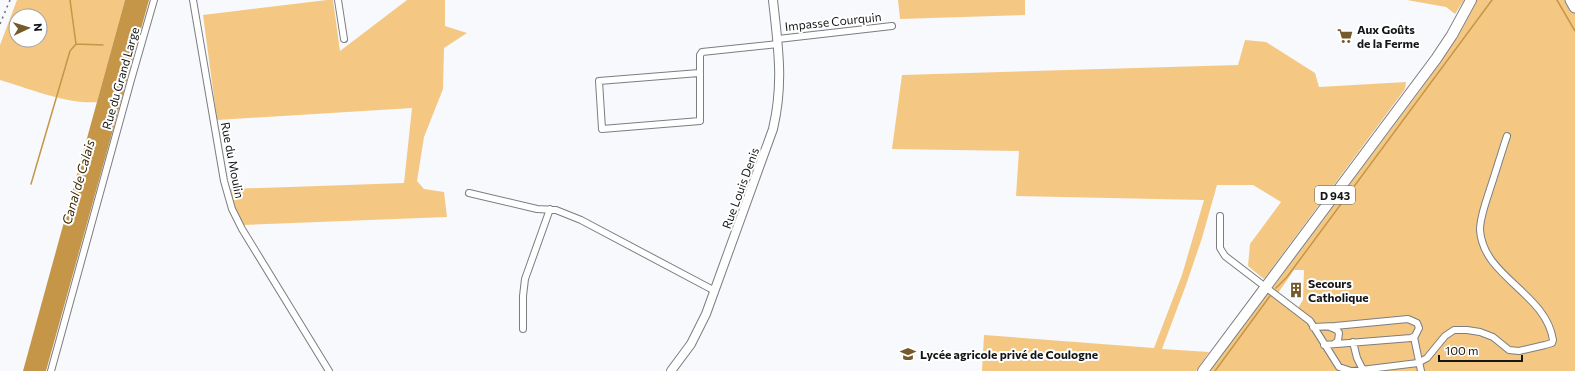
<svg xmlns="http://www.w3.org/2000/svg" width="1575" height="371" font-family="Commissioner,sans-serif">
<rect width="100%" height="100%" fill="#f7f9fd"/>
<!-- green -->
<path fill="#f4c883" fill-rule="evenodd" d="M 17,0 L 125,0 L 97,102 C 70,105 27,88 0,80 L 0,45 ZM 16,16 L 40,16 L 40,40 L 16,40 Z
M 327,0 L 333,0 L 340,51 L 407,0 L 445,0 L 445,26 L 467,33 L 444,48 L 443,89 L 424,137 L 417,181 L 424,189 L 444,192 L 447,217 L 244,225 L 238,216 L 229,189 L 404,183 L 412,108 L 217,120 L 203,15 Z
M 898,0 L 1025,0 L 1025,15 L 900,19 Z
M 1407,0 L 1464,0 L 1455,14 L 1446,7 Z
M 1476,0 L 1575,0 L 1575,371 L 1210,371 L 1421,89 L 1459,34 ZM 1294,270 L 1304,270 L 1303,300 L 1298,308 L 1278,293 Z
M 1245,40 L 1266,42 L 1315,73 L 1319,87 L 1406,82 L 1405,89 L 1264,279 L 1248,266 L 1250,244 L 1281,202 L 1253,185 L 1217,185 L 1202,238 L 1186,285 L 1162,349 L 1209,352 L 1196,371 L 982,371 L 984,335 L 1154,348 L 1182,275 L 1204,200 L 1016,196 L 1019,151 L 892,149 L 902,75 L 1238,65 Z"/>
<!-- water -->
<path fill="#c59648" d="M 125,0 L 149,0 L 46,371 L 23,371 Z"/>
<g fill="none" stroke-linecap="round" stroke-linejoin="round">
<!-- stream -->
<path stroke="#c59648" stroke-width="1.5" d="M 70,0 L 76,44
M 1557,0 L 1575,31
M 31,184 L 70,51 L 76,44 L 103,45
M 1276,288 L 1287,277 L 1492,0
M 1215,371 L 1270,296"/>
<defs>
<path id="minor" d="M 193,0 L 224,181 L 232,209 L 242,229 L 329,371
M 338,0 L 344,39
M 778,39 L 892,26
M 699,73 L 599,81 L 602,129 L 700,121 L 700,55 L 702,52 L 778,44
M 469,193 L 537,209 L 556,210 L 581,220 L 715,291
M 1220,216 L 1220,248 L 1225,256 L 1310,321 L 1339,367 L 1351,371
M 1313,327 L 1335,326 L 1408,319 L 1417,323 L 1419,328 L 1415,336 L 1411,338 L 1324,345
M 1330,327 L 1337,330 L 1339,333 L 1338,341 L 1334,344
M 523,329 L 523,296 L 525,279 L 550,209
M 1414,337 L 1421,371
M 1353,342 L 1357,358 L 1363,370
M 51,371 L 131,80 L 154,0
M 1353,371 L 1418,363 L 1427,358 L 1445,336 L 1454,330 L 1467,330 L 1480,332 L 1493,337 L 1509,350 L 1519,351 L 1545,345 L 1552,343 L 1553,340 C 1546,293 1483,277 1480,230 C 1480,217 1486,202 1490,189 C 1496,171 1501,154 1507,136"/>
<path id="tertiary" d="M 671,371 L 691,344 L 706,314 L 773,129 C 784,82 778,47 773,0"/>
<path id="primary" d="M 1203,371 L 1436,59 L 1452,35 L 1471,0"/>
<path id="motorway" d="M 1571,0 L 1575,7"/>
</defs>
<!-- minor casing -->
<use href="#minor" stroke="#7b7d81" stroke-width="8"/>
<!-- tertiary casing -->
<use href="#tertiary" stroke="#7b7d81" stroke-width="10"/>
<!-- primary casing -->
<use href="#primary" stroke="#7b7d81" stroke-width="12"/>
<!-- motorway casing -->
<use href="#motorway" stroke="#7b7d81" stroke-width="13"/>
<!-- minor -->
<use href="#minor" stroke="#fff" stroke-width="6"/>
<!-- tertiary -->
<use href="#tertiary" stroke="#fff" stroke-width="8"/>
<!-- primary -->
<use href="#primary" stroke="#fff" stroke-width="10"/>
<!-- motorway -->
<use href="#motorway" stroke="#fff" stroke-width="11"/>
<!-- rail -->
<path stroke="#6f7173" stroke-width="1.5" stroke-dasharray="2 4" stroke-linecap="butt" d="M 0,24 L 10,0"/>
</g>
<!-- icons -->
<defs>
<symbol id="supermarket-bare" viewBox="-9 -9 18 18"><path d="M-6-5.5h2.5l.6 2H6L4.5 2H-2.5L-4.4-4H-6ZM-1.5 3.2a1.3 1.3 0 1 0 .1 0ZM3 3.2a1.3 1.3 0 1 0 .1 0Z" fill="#755a2c" stroke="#fff" stroke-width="2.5" paint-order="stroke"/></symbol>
<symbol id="building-bare" viewBox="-9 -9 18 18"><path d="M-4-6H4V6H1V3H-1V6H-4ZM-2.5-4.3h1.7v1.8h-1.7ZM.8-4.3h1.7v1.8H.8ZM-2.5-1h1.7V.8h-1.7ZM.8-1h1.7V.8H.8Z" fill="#755a2c" stroke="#fff" stroke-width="2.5" paint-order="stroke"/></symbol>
<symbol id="school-bare" viewBox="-9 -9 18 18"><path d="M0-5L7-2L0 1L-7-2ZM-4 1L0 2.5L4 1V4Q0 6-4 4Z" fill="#755a2c" stroke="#fff" stroke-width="2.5" paint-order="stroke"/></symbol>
</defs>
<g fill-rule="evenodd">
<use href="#supermarket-bare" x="1334" y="25" width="22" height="22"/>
<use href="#building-bare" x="1285" y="279" width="22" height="22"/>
<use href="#school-bare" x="897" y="343" width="22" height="22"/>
</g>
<g text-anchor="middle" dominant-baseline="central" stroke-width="4" stroke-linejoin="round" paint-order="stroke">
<!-- shield labels -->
<rect fill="#fff" stroke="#5b5c5d" stroke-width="1" x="1315" y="186" width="40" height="18" rx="3"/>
<g font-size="11" font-weight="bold" fill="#151617">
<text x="1335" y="195">D 943</text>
</g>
<!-- street labels -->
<g font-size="12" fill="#151617" stroke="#fff">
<text transform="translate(833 21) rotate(-6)">Impasse Courquin</text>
<text transform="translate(120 78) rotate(-74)">Rue du Grand Large</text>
<text transform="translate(233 160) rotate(79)">Rue du Moulin</text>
<text transform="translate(740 188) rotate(-70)">Rue Louis Denis</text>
</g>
<!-- poi labels -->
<g font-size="12" font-weight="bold" fill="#151617" stroke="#fff" text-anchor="start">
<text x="1357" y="29">Aux Goûts<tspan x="1357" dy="14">de la Ferme</tspan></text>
<text x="1308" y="283">Secours<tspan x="1308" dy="14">Catholique</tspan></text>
<text x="920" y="354">Lycée agricole privé de Coulogne</text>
</g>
<!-- water labels -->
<g font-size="13" font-style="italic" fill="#3b2804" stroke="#fff">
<text transform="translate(78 182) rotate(-74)">Canal de Calais</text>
</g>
</g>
<!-- north arrow -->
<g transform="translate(28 28) rotate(86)"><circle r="19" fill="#ffffff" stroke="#a1a2a2"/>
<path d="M0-3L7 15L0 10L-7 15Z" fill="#755a2c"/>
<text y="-6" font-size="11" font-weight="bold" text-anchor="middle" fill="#151617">N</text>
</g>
<!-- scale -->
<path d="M1439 355v6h83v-6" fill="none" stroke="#151617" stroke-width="2"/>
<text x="1445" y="355" font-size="12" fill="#151617" stroke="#ffffff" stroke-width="3" paint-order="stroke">100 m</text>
</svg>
